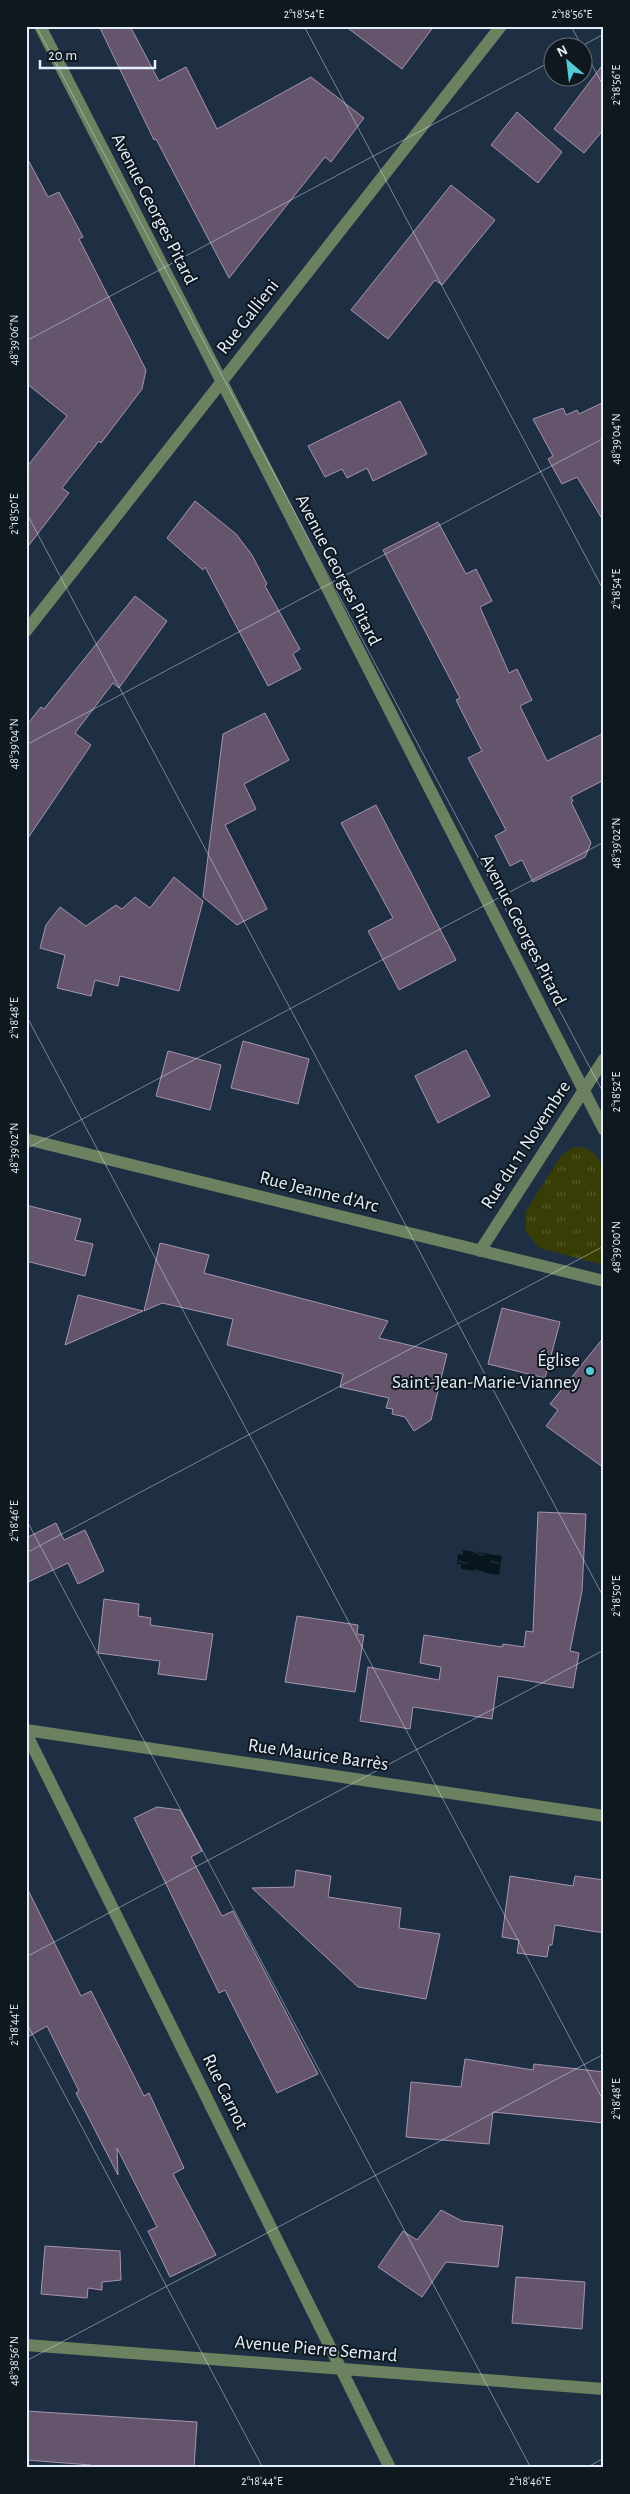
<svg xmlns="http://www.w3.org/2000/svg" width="630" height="2494" font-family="'Alegreya Sans',sans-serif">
<defs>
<pattern id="grass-tufts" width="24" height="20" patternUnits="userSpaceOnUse" patternTransform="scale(1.25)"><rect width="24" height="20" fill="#383d06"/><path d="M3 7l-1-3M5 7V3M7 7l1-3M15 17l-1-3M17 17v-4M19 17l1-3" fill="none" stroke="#55592b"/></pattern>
<pattern id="water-ripples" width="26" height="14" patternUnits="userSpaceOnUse" patternTransform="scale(1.25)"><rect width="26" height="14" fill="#06161c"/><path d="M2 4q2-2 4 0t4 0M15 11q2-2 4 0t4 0" fill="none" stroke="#2a383e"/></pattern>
</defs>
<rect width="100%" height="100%" fill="#1e2f43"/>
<!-- grass -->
<path fill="url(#grass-tufts)" d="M 582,1147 C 594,1150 598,1158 604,1168 L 604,1265 L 539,1248 L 526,1231 L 526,1211 L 561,1156 L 571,1148 Z"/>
<!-- water -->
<path fill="url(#water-ripples)" d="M 463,1550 L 502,1556 L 499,1575 L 461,1569 L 461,1564 L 457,1564 L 458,1554 L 463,1555 Z"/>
<!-- building -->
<path fill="#64546c" stroke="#a695af" d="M 99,26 L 130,26 L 159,81 L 186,67 L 217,129 L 311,77 L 364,118 L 331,162 L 325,157 L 229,278 L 156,139 L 154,140 Z
M 345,26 L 434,26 L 402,69 Z
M 604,63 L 604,129 L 584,153 L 554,129 Z
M 517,112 L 562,152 L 538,183 L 491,145 Z
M 26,156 L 48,197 L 59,192 L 83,237 L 79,239 L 146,370 L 142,389 L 101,443 L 99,441 L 62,488 L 69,493 L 26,549 L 26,468 L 67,416 L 26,383 Z
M 451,185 L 495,220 L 442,285 L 435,280 L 388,339 L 351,310 Z
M 400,401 L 427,454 L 373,481 L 367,468 L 347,478 L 342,469 L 325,477 L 308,446 Z
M 604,402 L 604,522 L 577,477 L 562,484 L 548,459 L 553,456 L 533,419 L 563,408 L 566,415 L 577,410 L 579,414 Z
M 195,501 L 236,534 L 252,555 L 267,584 L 265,586 L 300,649 L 293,654 L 301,669 L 268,686 L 205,567 L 203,570 L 167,538 Z
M 438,522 L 466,574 L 476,569 L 492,601 L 480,607 L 509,673 L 517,669 L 532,700 L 520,706 L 547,761 L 604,733 L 604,780 L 571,797 L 573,801 L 571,802 L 591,843 L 585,857 L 533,882 L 522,860 L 510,866 L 495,836 L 506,830 L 468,758 L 482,751 L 456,700 L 460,698 L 383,550 Z
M 135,596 L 167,621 L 119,688 L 113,683 L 75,733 L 91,745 L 26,841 L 26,726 L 41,707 L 44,709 Z
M 265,713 L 289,760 L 244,784 L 256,809 L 225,825 L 267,909 L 237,925 L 203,897 L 223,734 Z
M 376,805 L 456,960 L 399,990 L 368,931 L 393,918 L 341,823 Z
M 174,877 L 203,901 L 179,991 L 120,976 L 118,986 L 95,980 L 91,996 L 57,988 L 65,955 L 40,948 L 46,925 L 60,907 L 86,926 L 116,905 L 122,909 L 135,897 L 150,908 Z
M 243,1041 L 309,1059 L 298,1104 L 231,1088 Z
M 466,1050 L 490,1096 L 438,1123 L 415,1076 Z
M 168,1051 L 221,1065 L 210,1110 L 156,1096 Z
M 26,1205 L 81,1219 L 75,1240 L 93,1244 L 85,1276 L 26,1261 Z
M 160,1243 L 209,1255 L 204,1273 L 388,1321 L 379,1338 L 447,1354 L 431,1420 L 414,1431 L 405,1417 L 392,1414 L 393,1409 L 386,1408 L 389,1398 L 340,1387 L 343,1374 L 227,1345 L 233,1319 L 162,1303 L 144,1311 Z
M 78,1295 L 143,1311 L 65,1345 Z
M 502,1308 L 560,1322 L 545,1378 L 488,1364 Z
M 604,1337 L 604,1468 L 546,1426 L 558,1410 L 550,1404 Z
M 538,1512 L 586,1514 L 582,1591 L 570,1651 L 579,1653 L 573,1688 L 498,1676 L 492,1719 L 413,1707 L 410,1729 L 360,1721 L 368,1667 L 439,1680 L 441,1667 L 420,1663 L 424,1635 L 502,1647 L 503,1644 L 524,1647 L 526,1631 L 533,1632 Z
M 56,1523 L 64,1540 L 85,1530 L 104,1571 L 78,1584 L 68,1563 L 26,1583 L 26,1538 Z
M 104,1599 L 139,1604 L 138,1616 L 151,1618 L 150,1625 L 213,1634 L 206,1680 L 158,1674 L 160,1661 L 98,1653 Z
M 297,1616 L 358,1625 L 357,1634 L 364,1635 L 355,1692 L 285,1682 Z
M 157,1807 L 180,1810 L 202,1851 L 191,1857 L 222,1916 L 233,1911 L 318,2074 L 277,2093 L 225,1990 L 219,1993 L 134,1818 Z
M 296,1870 L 331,1876 L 328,1897 L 401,1908 L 399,1928 L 440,1934 L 426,1999 L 358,1987 L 252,1888 L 294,1887 Z
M 510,1876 L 573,1886 L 575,1876 L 604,1880 L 604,1933 L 555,1925 L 552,1945 L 549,1945 L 547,1957 L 517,1953 L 519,1940 L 502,1937 Z
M 26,1886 L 81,1996 L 91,1991 L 144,2096 L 149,2093 L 184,2168 L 173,2174 L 216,2255 L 170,2277 L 148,2231 L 157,2227 L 117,2148 L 118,2175 L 76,2093 L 79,2091 L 47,2026 L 26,2038 Z
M 465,2059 L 533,2070 L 534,2064 L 604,2072 L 604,2123 L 493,2112 L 489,2144 L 406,2137 L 411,2082 L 461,2087 Z
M 441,2210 L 462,2221 L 503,2226 L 498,2267 L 446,2262 L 422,2297 L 378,2267 L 403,2231 L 417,2240 Z
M 45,2246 L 120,2251 L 121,2280 L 102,2282 L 102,2290 L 88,2288 L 87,2298 L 41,2294 Z
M 516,2277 L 585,2282 L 582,2329 L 512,2323 Z
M 26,2411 L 197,2422 L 194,2468 L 91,2468 L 91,2465 L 26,2460 Z"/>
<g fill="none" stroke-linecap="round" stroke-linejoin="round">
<!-- minor -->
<path stroke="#6b8160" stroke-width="12" d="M 40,26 L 604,1130
M 26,631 L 501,26
M 26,1139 L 604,1281
M 480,1251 L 604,1059
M 26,1730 L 604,1816
M 26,1733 L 390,2468
M 26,2345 L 604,2389"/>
</g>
<!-- ticks -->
<path fill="none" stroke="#e4effc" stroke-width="1" stroke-opacity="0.45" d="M 36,26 L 604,1094M 304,26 L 604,591M 571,26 L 604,87M 578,48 L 604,34M 26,341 L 552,61M 26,512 L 604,1598M 26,745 L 604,438M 26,1015 L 604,2102M 26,1149 L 604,842M 26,1519 L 531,2468M 26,1553 L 604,1246M 26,1957 L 604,1650M 26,2022 L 263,2468M 26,2361 L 604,2054M 586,2468 L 604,2458"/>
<!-- markers -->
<circle fill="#52cbd7" stroke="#0f171f" stroke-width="2" cx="590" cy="1371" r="5"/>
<g text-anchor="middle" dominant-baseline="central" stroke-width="4" stroke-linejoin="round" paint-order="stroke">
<!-- street labels -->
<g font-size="19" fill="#e4effc" stroke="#0f171f">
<text transform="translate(154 209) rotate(63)">Avenue Georges Pitard</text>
<text transform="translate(248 317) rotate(-52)">Rue Gallieni</text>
<text transform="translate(338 570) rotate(63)">Avenue Georges Pitard</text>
<text transform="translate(523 930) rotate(63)">Avenue Georges Pitard</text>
<text transform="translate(526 1145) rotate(-57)">Rue du 11 Novembre</text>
<text transform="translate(319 1192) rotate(14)">Rue Jeanne d'Arc</text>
<text transform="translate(318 1755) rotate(8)">Rue Maurice Barrès</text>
<text transform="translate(225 2092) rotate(64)">Rue Carnot</text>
<text transform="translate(316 2349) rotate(5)">Avenue Pierre Semard</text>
</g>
<!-- poi labels -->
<g font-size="19" fill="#e4effc" stroke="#0f171f" text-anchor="end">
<text x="580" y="1360">Église<tspan x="580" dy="22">Saint-Jean-Marie-Vianney</tspan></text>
</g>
</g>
<!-- border -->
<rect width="630" height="2494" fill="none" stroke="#0f171f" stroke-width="55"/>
<!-- north arrow -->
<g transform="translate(568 62) rotate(332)"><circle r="24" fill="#0f171f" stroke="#646d77"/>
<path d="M0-4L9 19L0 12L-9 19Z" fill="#52cbd7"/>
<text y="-8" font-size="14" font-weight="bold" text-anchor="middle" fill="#e4effc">N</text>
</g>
<!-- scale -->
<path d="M40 60v8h115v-8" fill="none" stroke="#e4effc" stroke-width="2.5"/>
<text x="48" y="60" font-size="15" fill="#e4effc" stroke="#0f171f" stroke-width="4" paint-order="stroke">20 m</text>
<rect x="28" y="28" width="574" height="2438" fill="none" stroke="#e4effc" stroke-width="2"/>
<g font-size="12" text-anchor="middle" fill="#e4effc">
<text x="304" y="18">2°18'54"E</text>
<text x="572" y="18">2°18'56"E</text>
<text transform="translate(616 85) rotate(-90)" y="4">2°18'56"E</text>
<text transform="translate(14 340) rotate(-90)" y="4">48°39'06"N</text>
<text transform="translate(616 439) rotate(-90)" y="4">48°39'04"N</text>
<text transform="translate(14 514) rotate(-90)" y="4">2°18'50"E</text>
<text transform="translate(616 589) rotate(-90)" y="4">2°18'54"E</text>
<text transform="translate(14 744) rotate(-90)" y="4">48°39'04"N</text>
<text transform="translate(616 843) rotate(-90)" y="4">48°39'02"N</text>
<text transform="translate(14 1018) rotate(-90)" y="4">2°18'48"E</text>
<text transform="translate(616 1092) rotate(-90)" y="4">2°18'52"E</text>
<text transform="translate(14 1148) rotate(-90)" y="4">48°39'02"N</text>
<text transform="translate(616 1247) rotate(-90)" y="4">48°39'00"N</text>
<text transform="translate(14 1521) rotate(-90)" y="4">2°18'46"E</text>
<text transform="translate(616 1596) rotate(-90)" y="4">2°18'50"E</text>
<text transform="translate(14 2025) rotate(-90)" y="4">2°18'44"E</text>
<text transform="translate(616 2099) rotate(-90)" y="4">2°18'48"E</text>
<text transform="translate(14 2361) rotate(-90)" y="4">48°38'56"N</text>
<text x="262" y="2485">2°18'44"E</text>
<text x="530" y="2485">2°18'46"E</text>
</g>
</svg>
